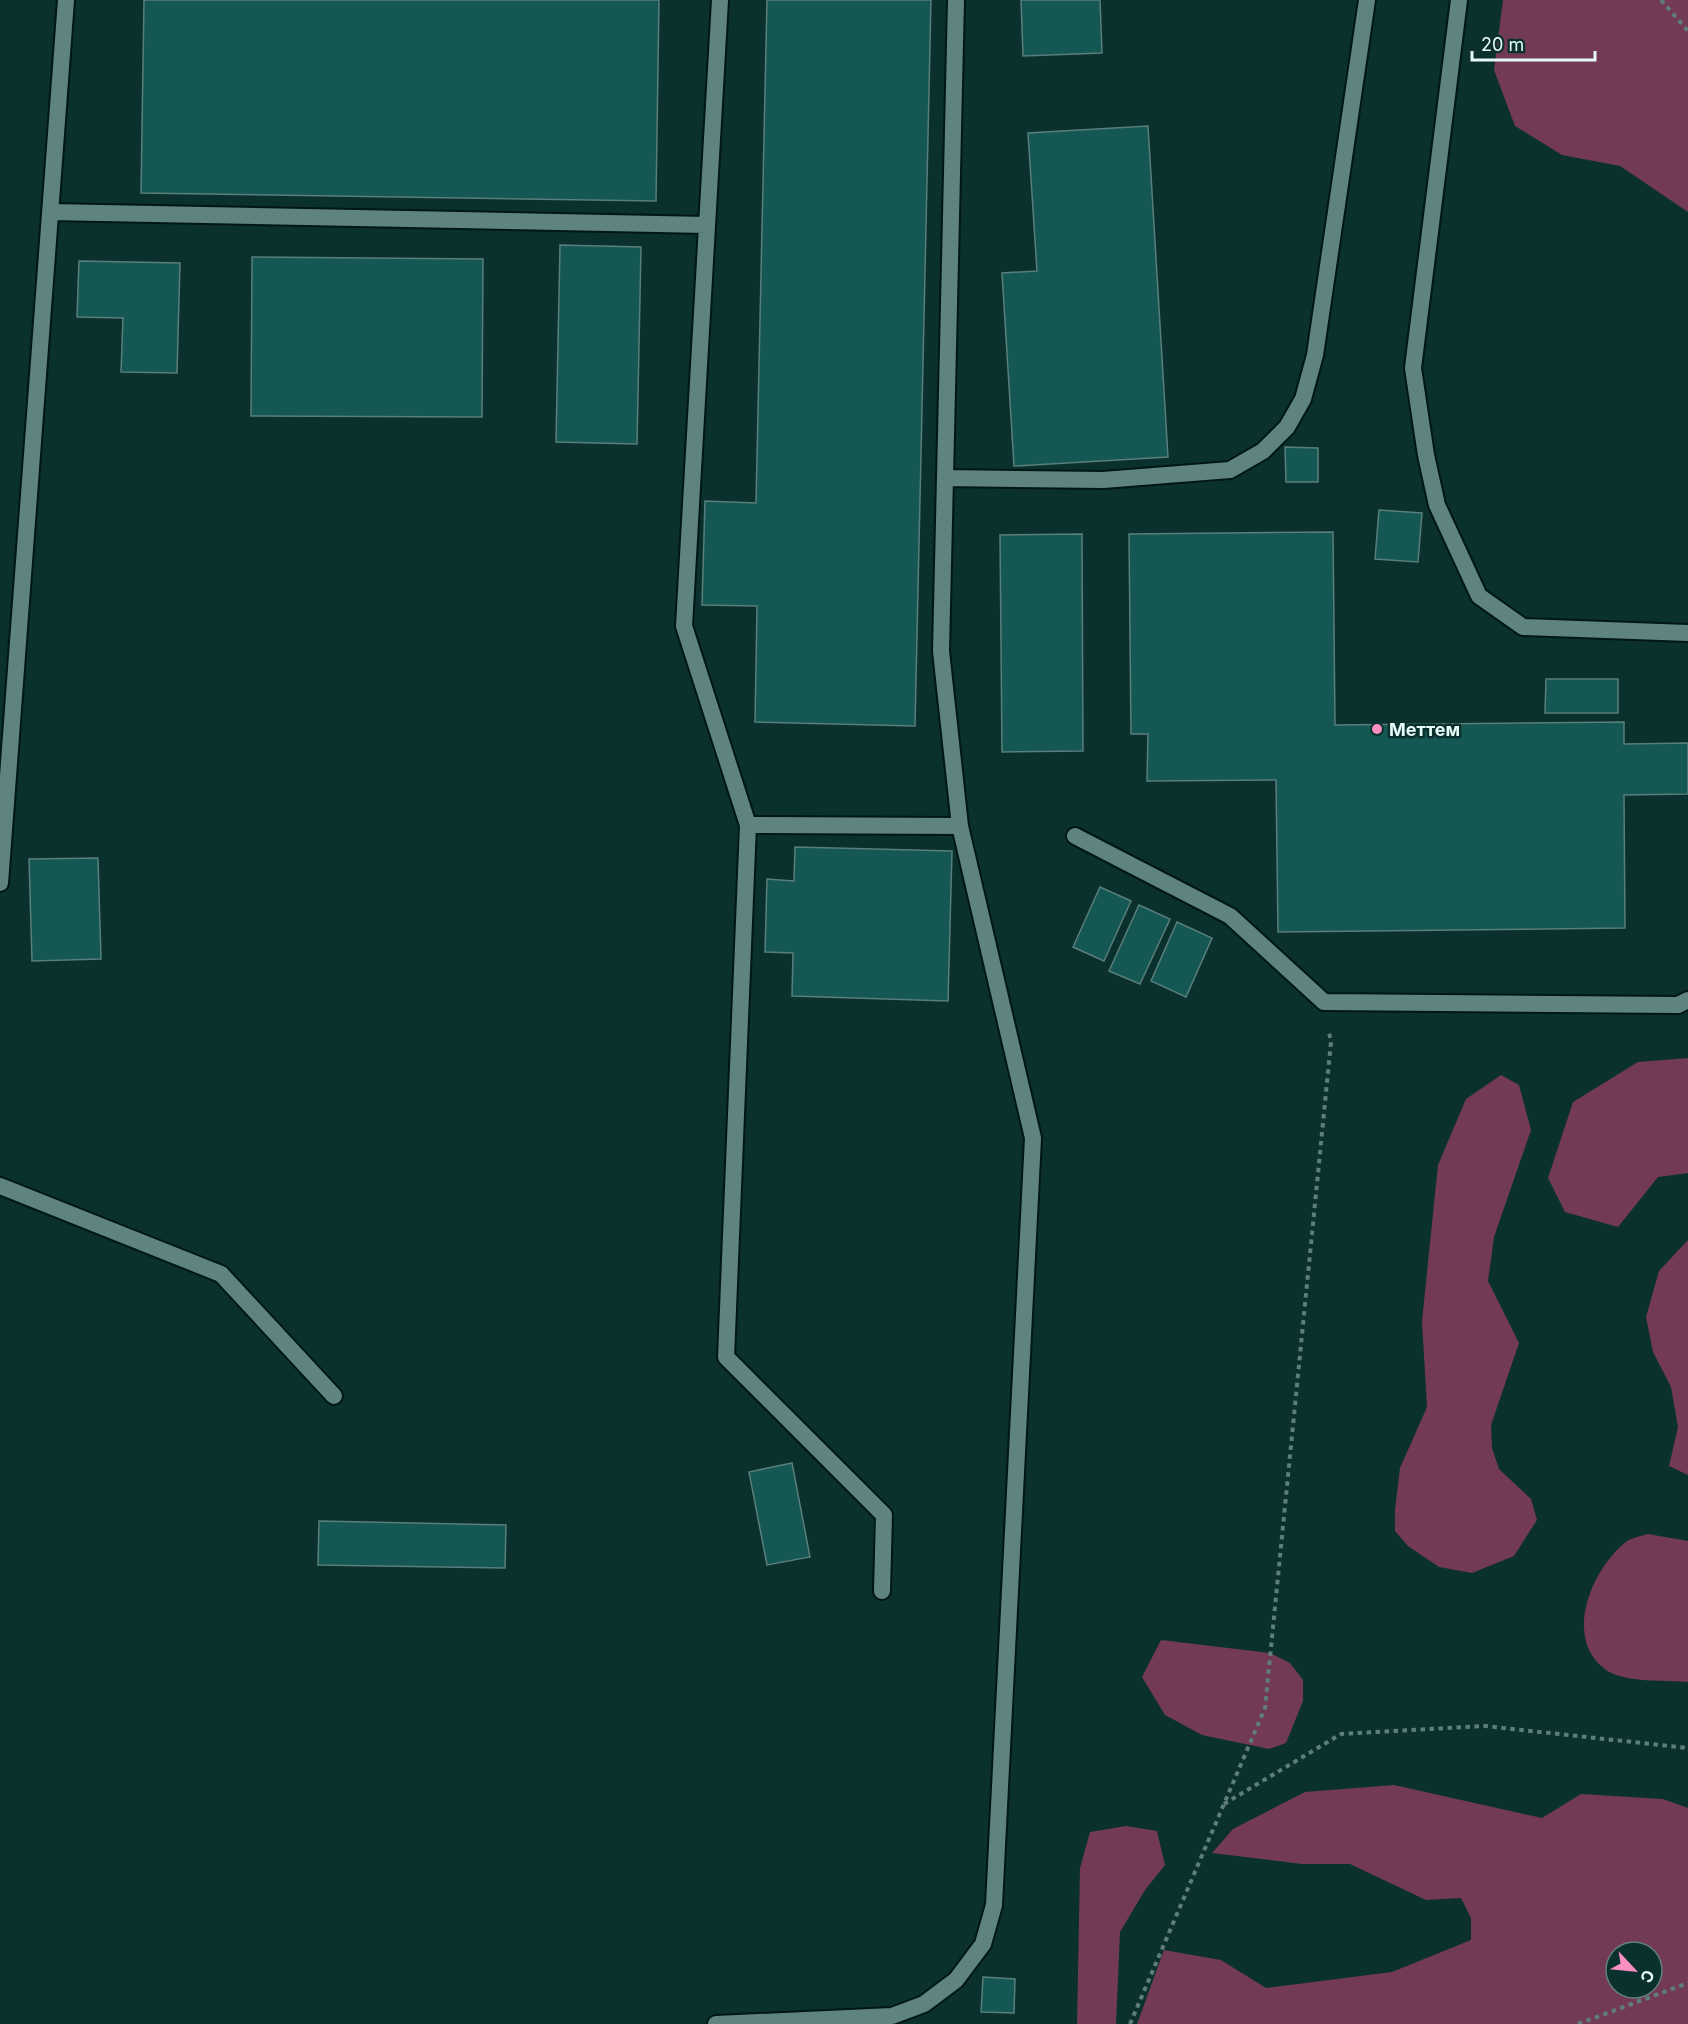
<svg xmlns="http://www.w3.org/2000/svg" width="1688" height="2024" font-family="Inter,sans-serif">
<rect width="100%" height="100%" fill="#0b312e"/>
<!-- green -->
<path fill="#723a55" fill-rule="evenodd" d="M 1503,0 L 1688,0 L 1688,212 L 1620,166 L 1562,155 L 1515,126 L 1494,70 Z
M 1688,1058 L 1688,1173 L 1658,1177 L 1618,1227 L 1565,1212 L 1548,1178 L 1573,1102 L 1638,1062 Z
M 1501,1075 L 1519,1085 L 1531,1130 L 1494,1237 L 1488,1281 L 1519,1343 L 1491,1425 L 1492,1448 L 1499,1469 L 1531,1499 L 1537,1520 L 1514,1556 L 1472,1573 L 1439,1567 L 1408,1546 L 1395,1531 L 1395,1510 L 1400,1468 L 1427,1407 L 1422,1321 L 1438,1165 L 1466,1099 Z
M 1688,1240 L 1688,1475 L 1669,1466 L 1678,1427 L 1671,1387 L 1653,1352 L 1646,1317 L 1659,1271 Z
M 1648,1534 L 1688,1541 L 1688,1682 C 1666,1680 1625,1683 1606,1670 C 1562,1639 1592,1568 1626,1542 C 1631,1538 1641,1536 1648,1534 Z
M 1161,1640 L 1270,1653 L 1290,1663 L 1303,1680 L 1303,1701 L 1286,1743 L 1269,1749 L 1202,1735 L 1165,1715 L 1142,1677 Z
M 1394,1785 L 1542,1818 L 1581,1794 L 1663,1799 L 1688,1808 L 1688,2024 L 1137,2024 L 1164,1950 L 1221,1960 L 1266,1988 L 1392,1972 L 1471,1940 L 1471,1918 L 1461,1898 L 1426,1900 L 1350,1864 L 1302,1864 L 1212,1853 L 1233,1829 L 1305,1792 ZM 1616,1952 L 1652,1952 L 1652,1988 L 1616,1988 Z
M 1126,1826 L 1157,1831 L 1165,1865 L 1145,1890 L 1120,1932 L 1116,2024 L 1077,2024 L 1080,1868 L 1090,1832 Z"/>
<!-- building -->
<path fill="#155753" stroke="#597e7b" stroke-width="1.5" d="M 144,0 L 659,0 L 656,201 L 141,193 Z
M 767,0 L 931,0 L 915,726 L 755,722 L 757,606 L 702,605 L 705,501 L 756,503 Z
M 1021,0 L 1100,0 L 1102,53 L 1023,56 Z
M 1148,126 L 1168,457 L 1014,466 L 1002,273 L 1037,271 L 1028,133 Z
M 560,245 L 641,247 L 637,444 L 556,442 Z
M 252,257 L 483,259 L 482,417 L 251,416 Z
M 79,261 L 180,263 L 177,373 L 121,372 L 123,318 L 77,317 Z
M 1285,447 L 1318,448 L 1318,482 L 1286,482 Z
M 1379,510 L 1422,513 L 1418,562 L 1375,559 Z
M 1333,532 L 1335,725 L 1624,722 L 1624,744 L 1688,743 L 1688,794 L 1624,795 L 1625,928 L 1278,932 L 1276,780 L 1147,781 L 1148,734 L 1131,734 L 1129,534 Z
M 1082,534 L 1083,751 L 1002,752 L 1000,535 Z
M 1546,679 L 1618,679 L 1618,713 L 1545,713 Z
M 795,847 L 952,851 L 948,1001 L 792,996 L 793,953 L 765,952 L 767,879 L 794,881 Z
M 98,858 L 101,959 L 32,961 L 29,859 Z
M 1100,887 L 1131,901 L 1104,961 L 1073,947 Z
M 1139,905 L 1170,919 L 1140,984 L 1109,971 Z
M 1177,922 L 1212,938 L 1186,997 L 1151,981 Z
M 792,1463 L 810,1557 L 767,1565 L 749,1472 Z
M 319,1521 L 506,1525 L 505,1568 L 318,1565 Z
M 983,1977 L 1015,1979 L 1014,2013 L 981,2012 Z"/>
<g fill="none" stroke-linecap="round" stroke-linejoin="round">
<defs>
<path id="service" d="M 720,0 L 684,626 L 748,825 L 726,1357 L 884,1515 L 882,1591
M 956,0 L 941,651 L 960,826
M 1459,0 L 1413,368 L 1426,455 L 1437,505 L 1479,596 L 1523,627 L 1688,633
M 50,212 L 707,225
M 945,478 L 1103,480 L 1230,470 L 1263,451 L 1287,427 L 1303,399 L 1315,355 L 1367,0
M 1075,836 L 1230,916 L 1324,1002 L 1678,1005 L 1688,1000
M 0,883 L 66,0
M 0,1186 L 221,1274 L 334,1396
M 716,2024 L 892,2016 L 924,2004 L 956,1980 L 983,1944 L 994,1905 L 1033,1138 L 960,826 L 748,825"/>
</defs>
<!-- service casing -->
<use href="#service" stroke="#001716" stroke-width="20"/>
<!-- path -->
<path stroke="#5f7e7b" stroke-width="4" stroke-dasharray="4.5 4.5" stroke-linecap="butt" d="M 1661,0 L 1688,31
M 1224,1804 L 1341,1734 L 1485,1726 L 1688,1748
M 1130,2024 L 1265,1708 L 1331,1042 L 1329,1032
M 1578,2024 L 1688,1983"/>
<!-- service -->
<use href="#service" stroke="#5e8380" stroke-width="16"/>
</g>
<!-- markers -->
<circle fill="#fc8fc2" stroke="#0b312e" stroke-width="2" cx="1377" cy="729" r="6"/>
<g text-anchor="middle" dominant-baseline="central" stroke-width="5" stroke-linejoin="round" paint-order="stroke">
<!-- poi labels -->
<g font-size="18" font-weight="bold" fill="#e6faf8" stroke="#0b312e" text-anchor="start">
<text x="1389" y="729">Меттем</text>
</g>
</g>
<!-- north arrow -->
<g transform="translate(1634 1970) rotate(116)"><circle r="28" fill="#0b312e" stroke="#63817f" stroke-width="1.5"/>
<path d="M0-4.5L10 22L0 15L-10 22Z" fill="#fc8fc2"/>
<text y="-9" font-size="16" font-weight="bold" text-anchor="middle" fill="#e6faf8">С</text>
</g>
<!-- scale -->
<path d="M1472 51v9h123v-9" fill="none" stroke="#e6faf8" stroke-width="3"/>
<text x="1481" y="51" font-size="18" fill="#e6faf8" stroke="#0b312e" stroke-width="4.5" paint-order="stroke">20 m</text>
</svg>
